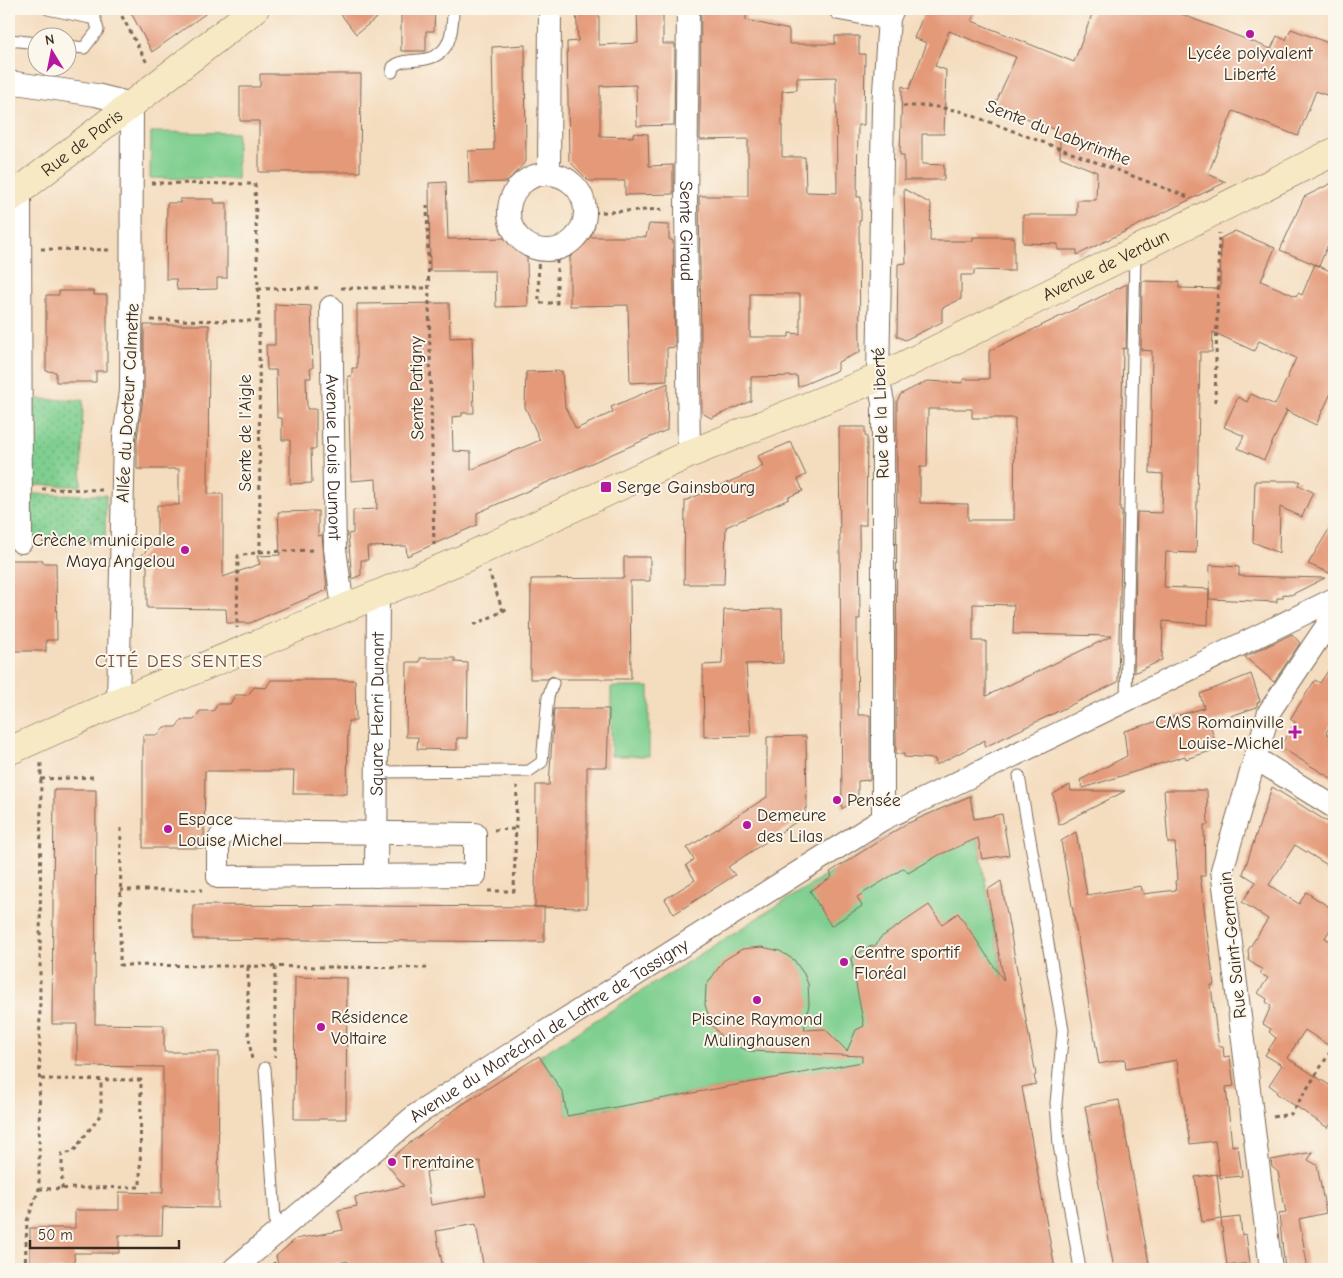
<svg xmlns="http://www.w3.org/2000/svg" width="1343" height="1278" font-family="'Comic Neue',sans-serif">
<defs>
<pattern id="grass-dots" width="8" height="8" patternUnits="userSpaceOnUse" patternTransform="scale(1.25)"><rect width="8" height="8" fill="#7fcf90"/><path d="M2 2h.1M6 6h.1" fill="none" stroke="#69a875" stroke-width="1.8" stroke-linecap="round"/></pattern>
</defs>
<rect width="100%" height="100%" fill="#fbf7ec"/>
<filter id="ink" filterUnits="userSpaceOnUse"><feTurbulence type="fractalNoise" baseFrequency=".02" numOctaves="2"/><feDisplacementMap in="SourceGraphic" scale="10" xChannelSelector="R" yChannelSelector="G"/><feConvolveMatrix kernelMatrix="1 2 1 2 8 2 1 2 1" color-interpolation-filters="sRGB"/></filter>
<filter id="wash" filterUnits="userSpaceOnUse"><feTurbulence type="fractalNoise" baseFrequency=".0096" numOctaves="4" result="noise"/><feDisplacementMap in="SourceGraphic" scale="20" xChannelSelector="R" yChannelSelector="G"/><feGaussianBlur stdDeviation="1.12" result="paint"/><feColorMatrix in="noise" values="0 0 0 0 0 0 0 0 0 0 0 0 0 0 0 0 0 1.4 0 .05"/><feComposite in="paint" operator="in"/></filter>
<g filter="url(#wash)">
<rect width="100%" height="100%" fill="#f4dcbe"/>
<!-- grass -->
<path fill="url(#grass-dots)" stroke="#5d7c57" d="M 25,399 L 83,400 L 81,486 L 24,485 Z
M 24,494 L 106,495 L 105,540 L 25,538 Z"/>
<!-- garden -->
<path fill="#7fcf90" stroke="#5d7c57" d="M 151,132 L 237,133 L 237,179 L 150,178 Z
M 611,687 L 649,687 L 649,756 L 611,756 Z
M 970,796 L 1013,1035 L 567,1116 L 563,1093 L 539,1056 L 906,824 Z"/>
<g id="blocks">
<!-- building -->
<path fill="#e49978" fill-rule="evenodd" d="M 129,9 L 212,9 L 152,52 Z
M 337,9 L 388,9 L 356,34 Z
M 401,9 L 435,9 L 434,31 L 426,31 L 426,51 L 401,51 Z
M 576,9 L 599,9 L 599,45 L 638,43 L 637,9 L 660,9 L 660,14 L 663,14 L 663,44 L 675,44 L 674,125 L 637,126 L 636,85 L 600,86 L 600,136 L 633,137 L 633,133 L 648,134 L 649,166 L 673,165 L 673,194 L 625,195 L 625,181 L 589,181 L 569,161 L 567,42 L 578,41 Z
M 701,9 L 722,9 L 746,14 L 746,20 L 789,30 L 789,44 L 835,44 L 835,36 L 859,36 L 859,54 L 865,54 L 864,125 L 858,125 L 857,197 L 861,197 L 861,221 L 859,221 L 860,352 L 838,362 L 838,370 L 798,387 L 797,376 L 751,377 L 751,401 L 711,418 L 702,413 L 699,196 L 748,196 L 748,139 L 700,140 ZM 836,77 L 837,193 L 806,192 L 805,157 L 782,157 L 782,91 L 797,90 L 797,78 ZM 750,294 L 800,294 L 800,334 L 789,333 L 789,337 L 750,337 Z
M 926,9 L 977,9 L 972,21 L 1074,62 L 1094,9 L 1168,9 L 1271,49 L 1277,36 L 1286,40 L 1291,29 L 1334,45 L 1334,98 L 1316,91 L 1298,136 L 1233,111 L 1208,174 L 1226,182 L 1077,255 L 1077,250 L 1058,250 L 1058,244 L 1023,243 L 1023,215 L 1077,215 L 1077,200 L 1096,200 L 1097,172 L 1060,157 L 1060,132 L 995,105 L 1016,57 L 949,31 L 935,66 L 946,70 L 944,134 L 922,134 L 922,164 L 944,165 L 944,180 L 904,180 L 904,155 L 900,155 L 902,86 L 909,89 L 927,43 L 914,38 Z
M 525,45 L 526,161 L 507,182 L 469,183 L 468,151 L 494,150 L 492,47 Z
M 260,74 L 361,74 L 360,172 L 259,172 L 259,121 L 240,121 L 240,87 L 260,87 Z
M 446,182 L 448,239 L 506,238 L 527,258 L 528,306 L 496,307 L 495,271 L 430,271 L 429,183 Z
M 1334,182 L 1334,230 L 1319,266 L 1280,250 L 1304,197 Z
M 904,189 L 931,204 L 930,241 L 973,241 L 973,237 L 1014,237 L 1014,271 L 974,270 L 974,275 L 961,275 L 961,299 L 942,308 L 942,322 L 905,340 L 897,336 L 898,264 L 906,263 Z
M 180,199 L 214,199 L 214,203 L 227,203 L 227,278 L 217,278 L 217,289 L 177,290 L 176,279 L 166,279 L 167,203 L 180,203 Z
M 649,224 L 669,225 L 669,239 L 673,241 L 675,347 L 667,348 L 667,381 L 630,383 L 628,305 L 570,306 L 570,257 L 590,237 L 646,237 Z
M 1235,231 L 1275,248 L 1261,281 L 1296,296 L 1298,293 L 1302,295 L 1315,264 L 1334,273 L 1334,387 L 1316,425 L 1285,410 L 1287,411 L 1264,460 L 1238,448 L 1244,436 L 1224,427 L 1238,397 L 1247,402 L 1251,394 L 1275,405 L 1296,358 L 1259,341 L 1254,351 L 1213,332 L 1212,352 L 1200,352 L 1196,553 L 1166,552 L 1164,587 L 1209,589 L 1208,625 L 1163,621 L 1162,660 L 1134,673 L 1137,512 L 1162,513 L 1163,474 L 1150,473 L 1152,351 L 1141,350 L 1142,281 L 1179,282 L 1179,288 L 1220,289 L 1221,238 Z
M 1127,284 L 1126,349 L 1123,348 L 1120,511 L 1122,511 L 1118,682 L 985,747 L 985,740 L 936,765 L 935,759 L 904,757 L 904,754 L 896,754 L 897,401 L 901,394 L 927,381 L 963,383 L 963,379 L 989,379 L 989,351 ZM 928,409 L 972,409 L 972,418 L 1015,418 L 1014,520 L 968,520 L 968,504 L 920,503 L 920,467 L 927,467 ZM 973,604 L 1014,605 L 1013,634 L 1112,636 L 986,696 L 986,641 L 973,641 Z
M 59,291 L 94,291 L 94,295 L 107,295 L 107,371 L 96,371 L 96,382 L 56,382 L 56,372 L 46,371 L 46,295 L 59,295 Z
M 449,303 L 450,338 L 472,337 L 474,413 L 462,413 L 462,416 L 452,417 L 453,451 L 471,452 L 471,470 L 540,440 L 525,407 L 526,372 L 562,371 L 565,407 L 576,429 L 613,412 L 611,407 L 668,383 L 667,430 L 477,513 L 477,525 L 407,556 L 406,546 L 367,547 L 368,560 L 361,560 L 361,575 L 352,579 L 348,534 L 353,533 L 353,510 L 377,509 L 376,479 L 351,481 L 348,376 L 352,376 L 352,368 L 357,368 L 357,304 Z
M 275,304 L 311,306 L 313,368 L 310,368 L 311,378 L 306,378 L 307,409 L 316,409 L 316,449 L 311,449 L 312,483 L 290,484 L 290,440 L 282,440 L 282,418 L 277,418 L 276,370 L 267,370 L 266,345 L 275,345 Z
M 144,325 L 209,325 L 208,494 L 223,494 L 223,577 L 260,564 L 257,556 L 280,555 L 278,512 L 318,511 L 318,536 L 322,535 L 327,590 L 250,623 L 227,623 L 226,609 L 147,608 L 147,565 L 134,563 L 157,540 L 157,505 L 179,505 L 179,469 L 137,469 L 137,438 L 144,392 Z
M 839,427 L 865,427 L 865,436 L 867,437 L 866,525 L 859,525 L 860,619 L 857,619 L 857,647 L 858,715 L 870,715 L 870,780 L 858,781 L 858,798 L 842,809 Z
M 791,442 L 806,475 L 798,479 L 803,491 L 788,497 L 789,499 L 726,527 L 724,584 L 684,584 L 685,501 L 754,471 L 763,466 L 758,456 Z
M 1255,481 L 1300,481 L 1298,485 L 1313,492 L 1302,517 L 1280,507 L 1279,553 L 1253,542 Z
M 1334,521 L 1334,575 L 1308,564 Z
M 624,557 L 650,557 L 650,581 L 630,581 L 631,679 L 559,679 L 552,676 L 547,679 L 530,679 L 531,579 L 624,578 Z
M 9,560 L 43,560 L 43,563 L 56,563 L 57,640 L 46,640 L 46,651 L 9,651 Z
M 1210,565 L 1239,567 L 1239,576 L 1325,578 L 1291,595 L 1283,594 L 1283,598 L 1277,598 L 1277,602 L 1209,599 Z
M 782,609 L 783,663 L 746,664 L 751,736 L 704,737 L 703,665 L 722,664 L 724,610 Z
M 1292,634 L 1300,643 L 1274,682 L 1245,657 Z
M 420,658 L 455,658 L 455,662 L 468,663 L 467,738 L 457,738 L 457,750 L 417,749 L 418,737 L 406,737 L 407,662 L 420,662 Z
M 1334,662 L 1334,720 L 1326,733 L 1334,739 L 1334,780 L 1280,747 L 1295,722 L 1290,719 L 1315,680 L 1320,683 Z
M 1251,674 L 1260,701 L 1257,703 L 1257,707 L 1210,723 L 1217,749 L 1186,759 L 1185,756 L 1083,788 L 1080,780 L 1127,756 L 1124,731 L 1204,708 L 1200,694 Z
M 271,680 L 355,680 L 356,721 L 348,721 L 347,794 L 293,794 L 294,771 L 205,771 L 204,848 L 143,848 L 143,735 L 158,735 L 164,727 L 176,727 L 182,720 L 194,720 L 200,711 L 213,711 L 218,704 L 230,704 L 235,695 L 248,695 L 254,687 L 266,688 Z
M 554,709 L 609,709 L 607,767 L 587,767 L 587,908 L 535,907 L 536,785 L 549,785 Z
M 806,736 L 807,808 L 805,808 L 805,816 L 728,867 L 735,875 L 674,914 L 665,899 L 695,880 L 686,865 L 694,860 L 687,848 L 767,797 L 767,737 Z
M 1070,785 L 1071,791 L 1125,791 L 1059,825 L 1053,794 Z
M 1272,787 L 1334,826 L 1334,869 L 1295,845 L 1269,885 L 1299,904 L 1306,892 L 1334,910 L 1334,923 L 1325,938 L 1334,943 L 1334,1049 L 1305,1030 L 1287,1058 L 1334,1088 L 1334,1119 L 1328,1128 L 1276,1093 L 1277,1091 L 1269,1085 L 1282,1065 L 1265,1055 L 1276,1038 L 1269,1032 L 1271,1029 L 1263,1024 L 1271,1006 L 1266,1002 L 1267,999 L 1258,993 L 1268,978 L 1260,973 L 1263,970 L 1249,961 L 1248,950 L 1268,919 L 1242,902 L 1256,882 L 1243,874 Z
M 54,790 L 96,790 L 95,1024 L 164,1025 L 164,1052 L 219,1052 L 218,1208 L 163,1207 L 162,1235 L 119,1235 L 119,1253 L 74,1253 L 75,1269 L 30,1269 L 30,1228 L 75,1228 L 75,1210 L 119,1210 L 119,1192 L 163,1193 L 163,1067 L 77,1066 L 77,1024 L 52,1024 Z
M 1164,790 L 1207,790 L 1208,825 L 1204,825 L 1205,876 L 1200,876 L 1214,985 L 1211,985 L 1216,1028 L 1219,1046 L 1223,1046 L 1224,1057 L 1230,1056 L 1234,1086 L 1226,1087 L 1232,1146 L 1238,1145 L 1242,1176 L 1220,1178 L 1215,1141 L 1190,1144 L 1177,1060 L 1126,1069 L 1125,1059 L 1099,1064 L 1061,841 L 1076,832 L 1087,895 L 1141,886 L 1143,894 L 1176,890 L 1175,881 L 1178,880 L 1175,843 L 1168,843 Z
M 970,796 L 974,819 L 1002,814 L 1009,855 L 982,859 L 978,838 L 939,855 L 908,873 L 904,868 L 857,897 L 862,906 L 831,926 L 810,891 L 832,877 L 830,872 L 906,824 Z
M 1001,881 L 1036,1075 L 1034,1076 L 1036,1084 L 1022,1087 L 1055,1269 L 484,1269 L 476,1224 L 436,1231 L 443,1269 L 350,1269 L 348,1261 L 303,1269 L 279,1269 L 276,1256 L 296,1239 L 343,1230 L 338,1210 L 357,1206 L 355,1197 L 404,1186 L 386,1163 L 407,1145 L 460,1106 L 539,1056 L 563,1093 L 567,1116 L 862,1062 L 862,1056 L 750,1051 L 736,1046 L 721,1036 L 712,1025 L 705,1005 L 706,986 L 723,961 L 742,949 L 762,947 L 780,951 L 794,960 L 804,974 L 808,984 L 809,1004 L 804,1030 L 825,1029 L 847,1051 L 856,1030 L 864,1026 L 851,958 L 871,946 L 875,946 L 880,938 L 929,905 L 942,924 L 958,913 L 1004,981 L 987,890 ZM 480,1161 L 486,1195 L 431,1205 L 426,1172 Z
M 193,905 L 544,907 L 544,942 L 193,939 Z
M 295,977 L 347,978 L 346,1119 L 294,1119 Z
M 1119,1100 L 1150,1269 L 1114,1269 L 1085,1106 Z
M 1313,1152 L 1308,1160 L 1317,1165 L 1326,1213 L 1299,1219 L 1308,1269 L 1285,1269 L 1279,1214 L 1286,1213 L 1278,1172 L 1272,1167 L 1271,1160 Z
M 1217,1174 L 1222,1219 L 1240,1217 L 1242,1235 L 1246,1234 L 1250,1263 L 1227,1266 L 1221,1219 L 1202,1222 L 1195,1177 Z"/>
</g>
</g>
<g filter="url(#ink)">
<use href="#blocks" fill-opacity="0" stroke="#7c6856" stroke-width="1"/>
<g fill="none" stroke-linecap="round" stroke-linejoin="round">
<defs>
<path id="lane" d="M 48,9 L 95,19 L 98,30 L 84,48 L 68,46
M 9,40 L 38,43
M 392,72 L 393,67 C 401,60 409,61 419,60 C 450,58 453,34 453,9
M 1126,701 L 1135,253
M 376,772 L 529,771 L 542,762 L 548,697 L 553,683
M 1019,776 L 1063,1030 L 1056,1103 L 1059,1145 L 1080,1269
M 265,1068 L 276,1233"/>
<g id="street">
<path id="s1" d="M 688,9 L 686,208 L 689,454"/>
<path d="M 840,9 L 889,18"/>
<path d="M 9,82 L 96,95 L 132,104 L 131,392 L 124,437 L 118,702"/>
<path d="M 549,173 L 550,9"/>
<circle cx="547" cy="212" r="38"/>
<path d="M 20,190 L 21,542"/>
<path id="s2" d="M 331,307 L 335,549 L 343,608"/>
<path d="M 1255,758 L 1334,807"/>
<path d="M 883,819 L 883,402 L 878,378 L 883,106 L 889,18 L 893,9"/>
<path d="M 224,831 L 475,834 L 475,875 L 218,877 L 218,841 Z"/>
<path id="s3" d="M 376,876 L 378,594"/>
<path id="s4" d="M 234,1269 L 416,1115 L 526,1044 L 883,819 L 1334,599"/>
<path d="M 1271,1269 L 1222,870 L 1269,712 L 1334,615"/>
</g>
<g id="secondary">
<path id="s5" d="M 9,199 L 255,9"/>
<path id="s6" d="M 9,751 L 118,702 L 463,559 L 689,454 L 878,378 L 1334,152"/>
</g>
</defs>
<!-- lane casing -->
<use href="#lane" stroke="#7c6856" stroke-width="13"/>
<!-- street casing -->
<use href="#street" stroke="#7c6856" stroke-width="24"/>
<!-- secondary casing -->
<use href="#secondary" stroke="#7c6856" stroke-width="29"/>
<!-- path -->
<path stroke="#7c6856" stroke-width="3" stroke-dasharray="4 4" stroke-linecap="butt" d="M 118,9 L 147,63
M 903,106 L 931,106 L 960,111 L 1191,198
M 151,183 L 255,184 L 259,321
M 427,205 L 434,547
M 586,213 L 666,209
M 538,248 L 539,303 L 557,303 L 557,248
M 41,249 L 113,250
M 341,288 L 428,288
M 258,289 L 320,288
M 151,320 L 259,321 L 260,552 L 238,556 L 237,628
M 1215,402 L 1219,233
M 42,489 L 103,490
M 42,543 L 101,543
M 260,552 L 314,550
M 503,611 L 509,607
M 474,625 L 503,611 L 489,572
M 41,779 L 96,777
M 121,828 L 120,965 L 429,968
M 494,830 L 515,829
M 120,890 L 202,890
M 488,891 L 514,891 L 517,786
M 248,967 L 248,1030 L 252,1061
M 275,967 L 275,1057
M 1273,1117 L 1291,1114 L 1334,1046
M 39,1189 L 140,1187 L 141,1080 L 39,1079
M 62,1189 L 62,1154 L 73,1152 L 101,1114 L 101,1080
M 274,1262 L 275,1269
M 25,1269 L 27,1221 L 39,1189 L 41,760"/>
<!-- lane -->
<use href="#lane" stroke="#fff" stroke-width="11"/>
<!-- street -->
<use href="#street" stroke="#fff" stroke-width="22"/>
<!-- secondary -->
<use href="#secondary" stroke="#f6e9c3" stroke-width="28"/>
</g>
</g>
<!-- markers -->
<g fill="#b5179e" stroke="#fbf7ec" stroke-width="2">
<circle cx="1250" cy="34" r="5"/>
<rect x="600" y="481" width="12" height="12" rx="2.5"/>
<circle cx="185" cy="550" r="5"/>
<path d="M1292.5 724.5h5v5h5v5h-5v5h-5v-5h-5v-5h5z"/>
<circle cx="837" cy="800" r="5"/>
<circle cx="747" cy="825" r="5"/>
<circle cx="168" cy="829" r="5"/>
<circle cx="844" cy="962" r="5"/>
<circle cx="757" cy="1000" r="5"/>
<circle cx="321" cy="1027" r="5"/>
<circle cx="392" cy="1162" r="5"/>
</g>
<g text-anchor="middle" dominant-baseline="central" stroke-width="4" stroke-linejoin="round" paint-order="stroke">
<!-- poi labels -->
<g font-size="18" fill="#3b2a1e" stroke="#fbf7ec" text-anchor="start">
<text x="1250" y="53" text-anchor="middle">Lycée polyvalent<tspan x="1250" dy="21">Liberté</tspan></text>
<text x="617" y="487">Serge Gainsbourg</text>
<text x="175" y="540" text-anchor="end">Crèche municipale<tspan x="175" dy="21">Maya Angelou</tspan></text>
<text x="1284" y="722" text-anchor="end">CMS Romainville<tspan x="1284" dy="21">Louise-Michel</tspan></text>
<text x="847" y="800">Pensée</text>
<text x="757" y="815">Demeure<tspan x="757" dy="21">des Lilas</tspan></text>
<text x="178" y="819">Espace<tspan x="178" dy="21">Louise Michel</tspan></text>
<text x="854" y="952">Centre sportif<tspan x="854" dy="21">Floréal</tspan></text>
<text x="331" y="1017">Résidence<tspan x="331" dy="21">Voltaire</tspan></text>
<text x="757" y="1019" text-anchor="middle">Piscine Raymond<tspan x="757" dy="21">Mulinghausen</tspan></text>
<text x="402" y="1162">Trentaine</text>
</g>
<!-- street labels -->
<g font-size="18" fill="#3b2a1e" stroke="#fbf7ec">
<text transform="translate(1058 133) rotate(21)">Sente du Labyrinthe</text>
<text stroke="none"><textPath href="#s5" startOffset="92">Rue de Paris</textPath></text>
<text stroke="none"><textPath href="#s1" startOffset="222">Sente Giraud</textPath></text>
<text stroke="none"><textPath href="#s6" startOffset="1200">Avenue de Verdun</textPath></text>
<text transform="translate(417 388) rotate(-91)">Sente Patigny</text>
<text transform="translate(128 403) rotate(-87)">Allée du Docteur Calmette</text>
<text transform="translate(881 413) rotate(-92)">Rue de la Liberté</text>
<text transform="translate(245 433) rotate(-90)">Sente de l'Aigle</text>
<text stroke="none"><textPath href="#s2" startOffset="150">Avenue Louis Dumont</textPath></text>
<text stroke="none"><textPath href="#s3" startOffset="162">Square Henri Dunant</textPath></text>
<text transform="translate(1233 945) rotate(-96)">Rue Saint-Germain</text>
<text stroke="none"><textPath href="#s4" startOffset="396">Avenue du Maréchal de Lattre de Tassigny</textPath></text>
</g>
<!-- neighbourhood labels -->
<g font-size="19" letter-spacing="1" fill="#76513e" stroke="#fbf7ec">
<text x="179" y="661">CITÉ DES SENTES</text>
</g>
</g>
<!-- margin -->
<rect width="1343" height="1278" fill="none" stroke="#fbf7ec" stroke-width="30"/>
<!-- north arrow -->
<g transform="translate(52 52) rotate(350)"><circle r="24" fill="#fbf7ec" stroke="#aea59a"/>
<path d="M0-4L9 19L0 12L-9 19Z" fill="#b5179e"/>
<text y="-8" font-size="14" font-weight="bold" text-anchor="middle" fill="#3b2a1e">N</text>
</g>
<!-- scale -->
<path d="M30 1240v8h149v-8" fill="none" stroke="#3b2a1e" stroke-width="2.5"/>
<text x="38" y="1240" font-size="15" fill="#3b2a1e" stroke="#fbf7ec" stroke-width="4" paint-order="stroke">50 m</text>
</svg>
